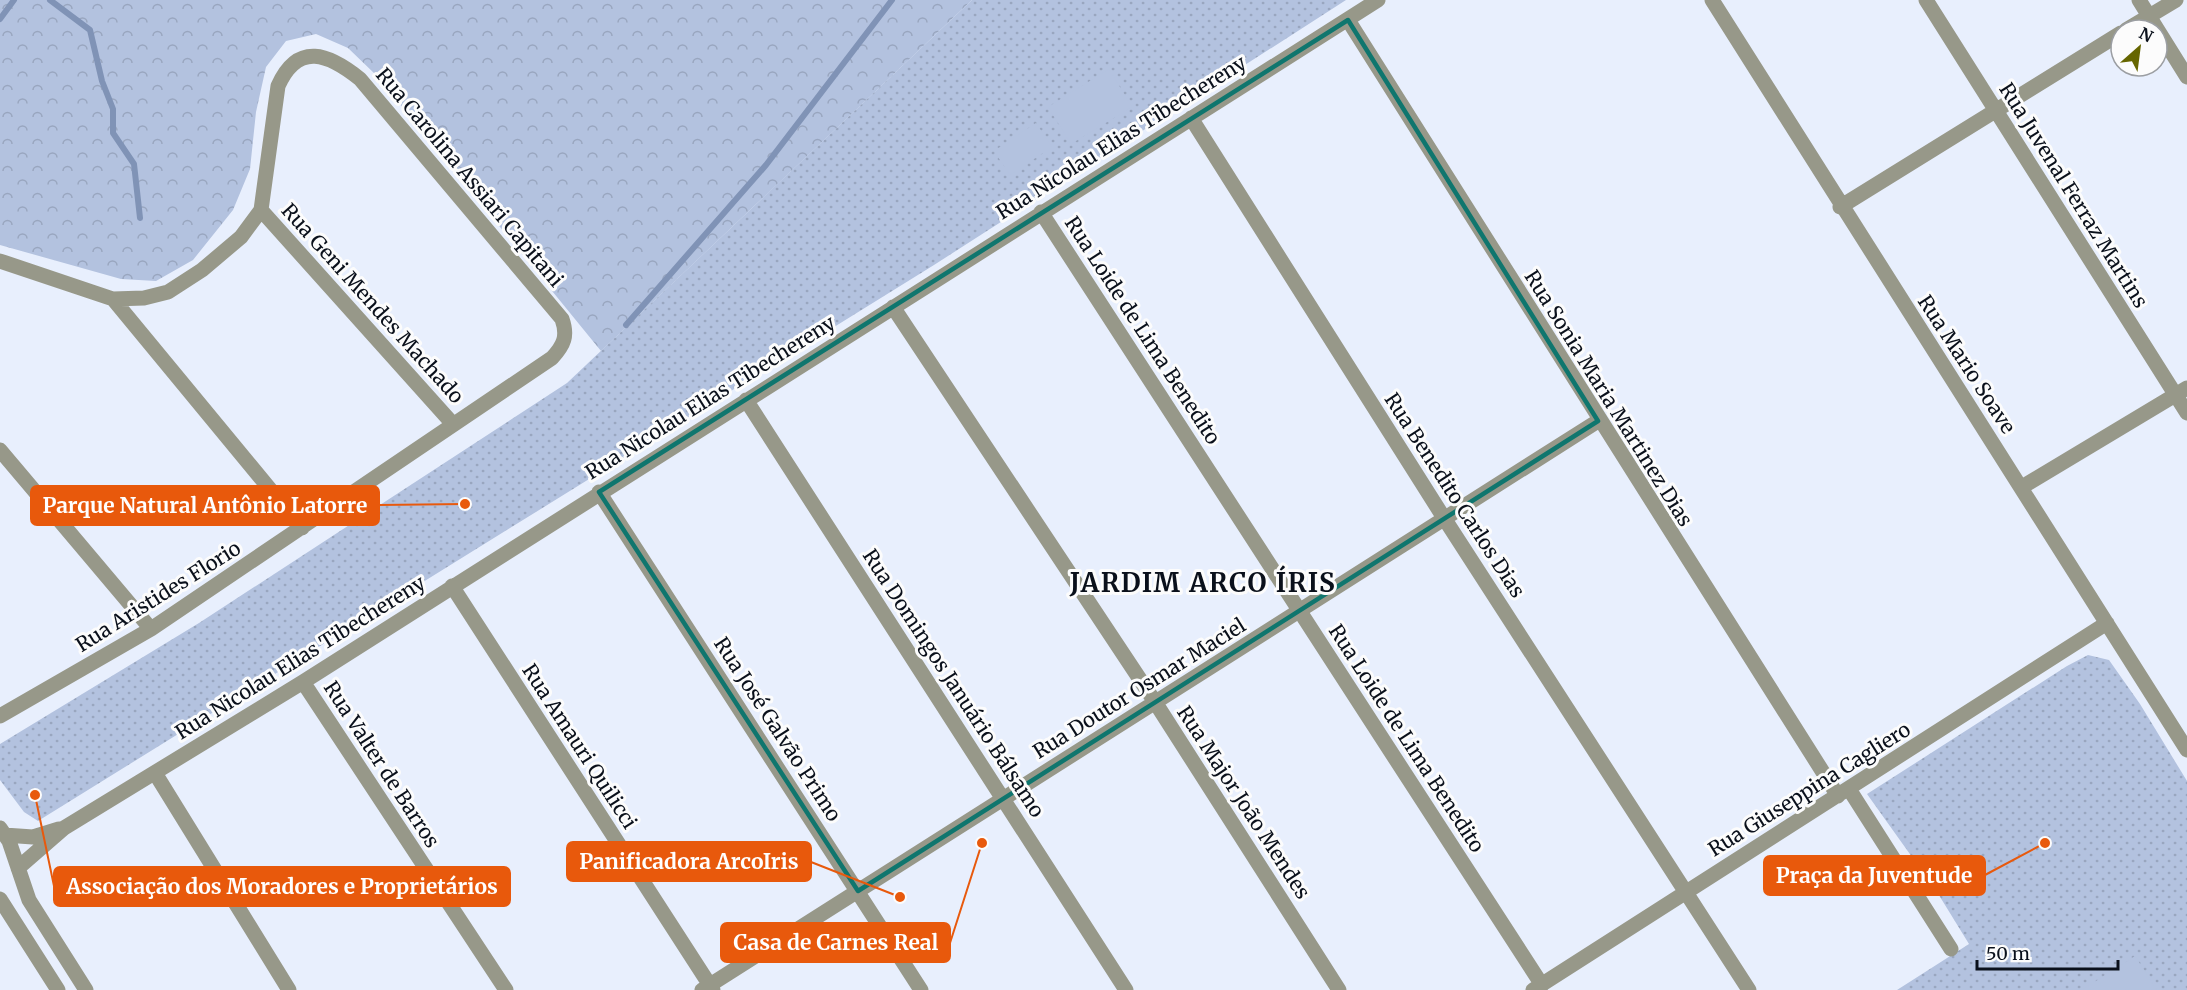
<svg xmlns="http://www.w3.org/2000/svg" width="2187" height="990" font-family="Merriweather,serif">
<defs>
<pattern id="forest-crowns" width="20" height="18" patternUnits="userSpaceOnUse" patternTransform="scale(1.5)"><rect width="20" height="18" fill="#b3c2df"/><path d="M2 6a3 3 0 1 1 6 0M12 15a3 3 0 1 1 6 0" fill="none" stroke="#99a6bf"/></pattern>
<pattern id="park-dots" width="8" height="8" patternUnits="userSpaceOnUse" patternTransform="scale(1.5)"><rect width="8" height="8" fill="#b3c2df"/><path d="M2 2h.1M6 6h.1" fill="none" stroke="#99a6bf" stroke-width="1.8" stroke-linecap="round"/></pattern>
</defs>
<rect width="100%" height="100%" fill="#e8effd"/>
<!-- forest -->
<path fill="url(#forest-crowns)" d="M 0,0 L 972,0 L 601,351 L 376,75 L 348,48 L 316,34 L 286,41 L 266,67 L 256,112 L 250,169 L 233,210 L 193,260 L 156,281 L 121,279 L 0,245 Z"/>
<!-- park -->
<path fill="url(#park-dots)" d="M 972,0 L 1346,0 L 934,265 L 38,821 L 24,812 L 0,780 L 0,744 L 199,623 L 567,383 Z
M 2088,655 L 2109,660 L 2140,704 L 2187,781 L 2187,990 L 1897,990 L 1969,944 L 1937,892 L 1867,794 L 2067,666 Z"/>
<!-- garden -->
<path fill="#b3c2df" d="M 1109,69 L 1132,107 L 1071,144 L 1048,107 Z
M 1036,123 L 1052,147 L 1010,175 L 994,151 Z
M 2135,956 L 2157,990 L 2082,990 Z"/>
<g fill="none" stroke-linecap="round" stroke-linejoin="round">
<!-- stream -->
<path stroke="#8093b6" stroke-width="6" d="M 50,0 L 90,30 L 102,81 L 113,109 L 113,133 L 134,164 L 140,218
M 0,19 L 14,0
M 626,325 L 766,165 L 892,0"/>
<!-- minor -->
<path stroke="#979889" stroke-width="15" d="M 1712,0 L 2187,750
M 1926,0 L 2187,413
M 2139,0 L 2187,77
M 1348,20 L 1838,796
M 2126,30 L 2176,0
M 1191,118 L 1444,518 L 1749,990
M 1840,207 L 2121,33
M 261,210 L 452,423
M 1041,212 L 1542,985
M 0,261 L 113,299 L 144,298 L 168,292 L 202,270 L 241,237 L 261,210 L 278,86 C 298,41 329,54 360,79 L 562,319 C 568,336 564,345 552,358 L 151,629 L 0,716
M 113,299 L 302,528
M 893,307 L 1155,702 L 1339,990
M 746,400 L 1126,990
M 0,450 L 151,629
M 2022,487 L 2187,388
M 599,492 L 921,990
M 452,586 L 713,990
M 303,682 L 506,990
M 155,773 L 289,990
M 1849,789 L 1951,949
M 0,828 L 9,841 L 29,900 L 86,990
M 4,835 L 33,837 L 59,829
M 18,868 L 64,828 L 303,682 L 1378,0
M 0,899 L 58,990
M 702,990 L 1598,421
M 1533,990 L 2107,623"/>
</g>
<!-- marked area -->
<path fill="none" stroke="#0f766e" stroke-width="4.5" stroke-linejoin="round" d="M 1348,20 L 1598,421 L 858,891 L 599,492 Z"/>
<g text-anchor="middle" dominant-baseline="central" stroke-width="6" stroke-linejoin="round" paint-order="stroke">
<!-- street labels -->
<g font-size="20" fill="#0a101b" stroke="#fcfcfc">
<text transform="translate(1121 137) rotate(-32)">Rua Nicolau Elias Tibechereny</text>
<text transform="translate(470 177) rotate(50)">Rua Carolina Assiari Capitani</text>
<text transform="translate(2074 195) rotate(58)">Rua Juvenal Ferraz Martins</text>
<text transform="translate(373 303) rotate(48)">Rua Geni Mendes Machado</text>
<text transform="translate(1143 330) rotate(57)">Rua Loide de Lima Benedito</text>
<text transform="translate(1967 364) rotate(57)">Rua Mario Soave</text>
<text transform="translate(710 397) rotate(-32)">Rua Nicolau Elias Tibechereny</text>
<text transform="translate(1609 398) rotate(58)">Rua Sonia Maria Martinez Dias</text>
<text transform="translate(1455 495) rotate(57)">Rua Benedito Carlos Dias</text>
<text transform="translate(158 596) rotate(-32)">Rua Aristides Florio</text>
<text transform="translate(300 657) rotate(-32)">Rua Nicolau Elias Tibechereny</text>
<text transform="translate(954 683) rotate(57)">Rua Domingos Januário Bálsamo</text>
<text transform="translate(1139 688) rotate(-32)">Rua Doutor Osmar Maciel</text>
<text transform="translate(778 729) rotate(57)">Rua José Galvão Primo</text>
<text transform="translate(1407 738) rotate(57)">Rua Loide de Lima Benedito</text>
<text transform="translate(580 746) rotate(57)">Rua Amauri Quilicci</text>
<text transform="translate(382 764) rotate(57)">Rua Valter de Barros</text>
<text transform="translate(1809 789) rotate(-32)">Rua Giuseppina Cagliero</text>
<text transform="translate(1244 802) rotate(57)">Rua Major João Mendes</text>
</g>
<!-- district labels -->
<g font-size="26" font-weight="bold" letter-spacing="1.5" fill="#0a101b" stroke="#fcfcfc">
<text x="1203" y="582">JARDIM ARCO ÍRIS</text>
</g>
</g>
<!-- callouts -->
<path fill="none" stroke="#e8590c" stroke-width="2" d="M465 504L379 505M900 897L811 862M2045 843L1985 875M35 795L54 886M982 843L950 943"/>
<g fill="#e8590c" stroke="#fcfcfc" stroke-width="2">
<circle cx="465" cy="504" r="6"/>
<circle cx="900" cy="897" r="6"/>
<circle cx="2045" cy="843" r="6"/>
<circle cx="35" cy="795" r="6"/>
<circle cx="982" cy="843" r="6"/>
</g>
<g fill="#e8590c" stroke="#e8590c" stroke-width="2">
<rect x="31" y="486" width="348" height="39" rx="6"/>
<rect x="567" y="842" width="244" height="39" rx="6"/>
<rect x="1764" y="856" width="221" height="39" rx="6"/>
<rect x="54" y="867" width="456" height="39" rx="6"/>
<rect x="721" y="923" width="229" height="39" rx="6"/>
</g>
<g font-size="21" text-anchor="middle" font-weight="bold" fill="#fff">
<text x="205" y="513">Parque Natural Antônio Latorre</text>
<text x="689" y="869">Panificadora ArcoIris</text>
<text x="1874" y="883">Praça da Juventude</text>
<text x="282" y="894">Associação dos Moradores e Proprietários</text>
<text x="836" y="950">Casa de Carnes Real</text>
</g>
<!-- north arrow -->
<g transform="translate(2139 48) rotate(28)"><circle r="28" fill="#fcfcfc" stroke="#9b9ea2" stroke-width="1.5"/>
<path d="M0-4.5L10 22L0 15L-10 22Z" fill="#666600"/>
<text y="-9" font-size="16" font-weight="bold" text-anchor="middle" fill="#0a101b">N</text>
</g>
<!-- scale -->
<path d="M1977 960v9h141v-9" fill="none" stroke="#0a101b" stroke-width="3"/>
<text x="1986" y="960" font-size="18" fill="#0a101b" stroke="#fcfcfc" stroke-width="4.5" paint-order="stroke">50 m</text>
</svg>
